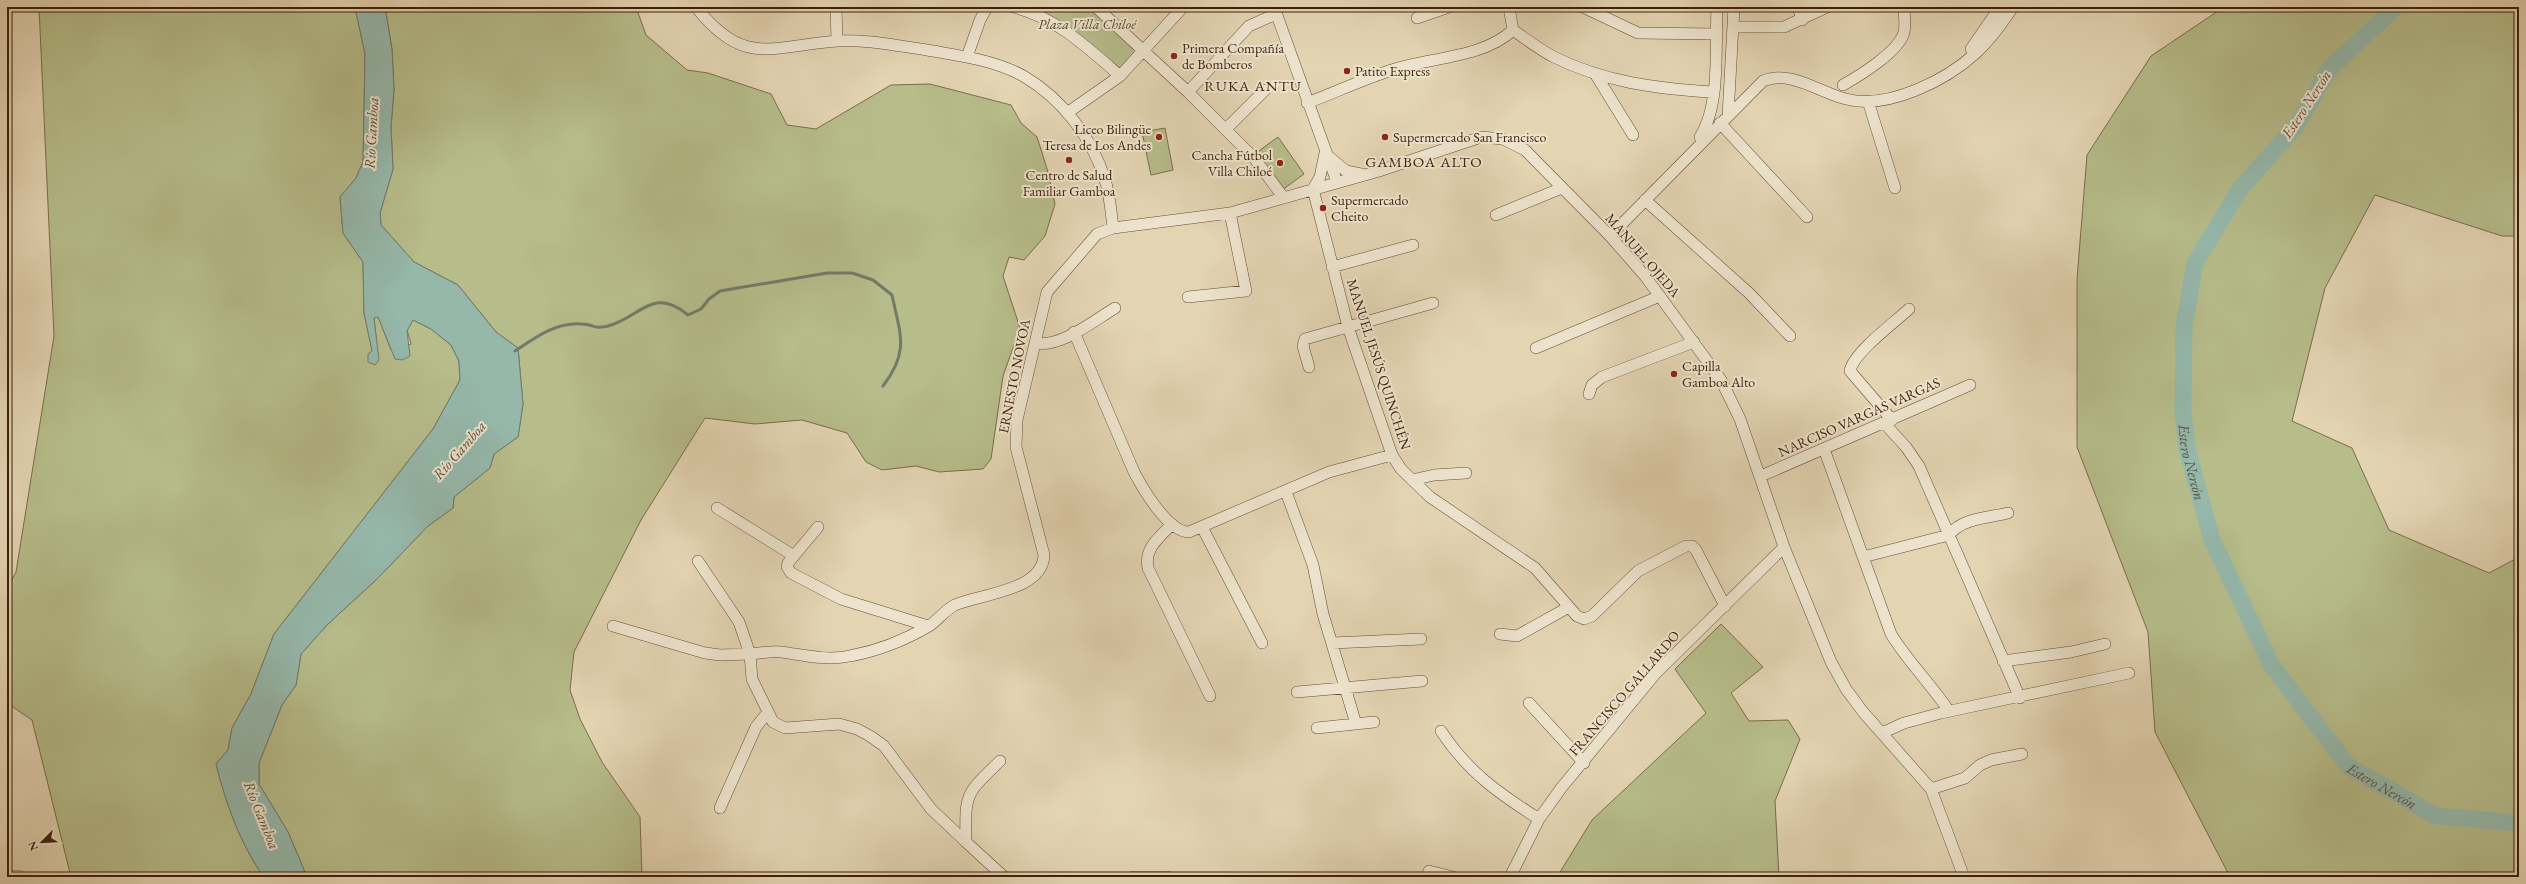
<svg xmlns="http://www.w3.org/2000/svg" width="2526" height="884" font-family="'EB Garamond',serif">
<rect width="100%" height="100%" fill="#e3d4b2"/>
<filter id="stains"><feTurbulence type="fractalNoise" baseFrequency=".005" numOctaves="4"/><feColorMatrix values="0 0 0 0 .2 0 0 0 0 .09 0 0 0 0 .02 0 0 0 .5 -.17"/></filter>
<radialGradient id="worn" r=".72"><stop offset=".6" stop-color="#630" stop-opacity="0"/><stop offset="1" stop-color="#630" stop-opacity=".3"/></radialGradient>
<!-- green -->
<path fill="#b6bc8a" stroke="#7a6d4a" d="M 39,7 L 355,7 L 365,54 L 363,162 L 356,178 L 340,197 L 343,233 L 363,262 L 364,313 L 375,364 L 376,337 L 374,318 L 378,316 L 391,350 L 411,344 L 407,330 L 413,320 L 431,329 L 451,345 L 459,361 L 460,380 L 433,429 L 274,634 L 251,694 L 232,728 L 228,750 L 216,764 C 226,803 240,844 264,877 L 71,877 L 32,720 L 7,703 L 7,589 L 16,572 L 54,336 Z
M 385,7 L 636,7 L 646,35 L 687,70 L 708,73 L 771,94 L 787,125 L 816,129 L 891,85 L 930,84 L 1011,105 L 1021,123 L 1037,137 L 1048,172 L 1055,204 L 1045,236 L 1024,260 L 1009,257 L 1003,276 L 1020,328 L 1003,376 L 991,459 L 983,469 L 939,472 L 916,466 L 882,470 L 866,462 L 847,433 L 802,420 L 755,424 L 705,418 L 641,520 L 574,652 L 570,690 L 580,719 L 602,762 L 640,817 L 642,877 L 307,877 L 288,832 L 259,784 L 259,763 L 282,705 L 296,685 L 301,654 L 327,625 L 378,578 L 428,526 L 453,508 L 454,497 L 490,468 L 494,454 L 518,437 L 523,404 L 518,348 L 496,332 L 458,285 L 414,262 L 381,225 L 380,213 L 393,169 L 391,127 L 394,89 L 392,49 Z
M 1018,7 L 1094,7 L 1140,51 L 1120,75 L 1075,35 Z
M 2224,7 L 2519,7 L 2519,236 L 2502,236 L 2375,195 L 2325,288 L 2292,421 L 2352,448 L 2389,530 L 2489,573 L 2519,557 L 2519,877 L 2230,877 L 2155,732 L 2148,632 L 2077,447 L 2077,279 L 2087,155 L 2151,56 Z
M 1165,128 L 1173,170 L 1151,175 L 1142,132 Z
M 1278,137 L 1304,174 L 1282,190 L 1256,153 Z
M 1721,624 L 1763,667 L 1731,693 L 1749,721 L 1788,720 L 1800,739 L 1775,801 L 1779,877 L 1557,877 L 1592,820 L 1706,713 L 1675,669 Z"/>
<!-- water -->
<path fill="#95b8ab" stroke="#737a6a" d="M 355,7 L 385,7 L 392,50 L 394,89 L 391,127 L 393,169 L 380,213 L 381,225 L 414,262 L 458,285 L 496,332 L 518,348 L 523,404 L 518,437 L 494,454 L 490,468 L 454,497 L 453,508 L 428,526 L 378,578 L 327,625 L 301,654 L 296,685 L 282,705 L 259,763 L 259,784 L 288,832 L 307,877 L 264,877 C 240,844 226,803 216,764 L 228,750 L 232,728 L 251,694 L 274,634 L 433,429 L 460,380 L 459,361 L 451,345 L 431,329 L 413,320 L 407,331 L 410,356 L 402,360 L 395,359 L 378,317 L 374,318 L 379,360 L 375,365 L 368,362 L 368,354 L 372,351 L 364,313 L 363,262 L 343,233 L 340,197 L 356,178 L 363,162 L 365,54 Z"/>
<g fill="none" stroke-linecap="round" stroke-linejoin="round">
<!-- stream -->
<path stroke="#737a6a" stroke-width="3" d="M 515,351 C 536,337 556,322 582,324 C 595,324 592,330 608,326 C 640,318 653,285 688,315 L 701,309 L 709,299 L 720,291 L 827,273 L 852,273 L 873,280 L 892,295 C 900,334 910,351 883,386"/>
<!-- river -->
<path stroke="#95b8ab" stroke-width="17" id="s1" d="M 2396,7 L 2330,68 L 2296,126 L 2240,189 L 2195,263 L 2184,326 L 2183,412 L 2187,449 L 2212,540 L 2272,666 L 2348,766 L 2436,816 L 2519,823"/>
<defs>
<path id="minor" d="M 696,7 C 744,68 772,46 837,41 C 866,39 898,46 927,50 C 960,56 996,60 1025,77 C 1062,99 1093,139 1105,180 C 1110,195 1111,212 1113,228
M 836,7 L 837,41
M 1013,7 C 1057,18 1087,47 1120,76
M 1096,7 L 1188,92 L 1254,158 L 1284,198
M 1274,7 L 1337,182
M 1509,7 L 1513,30
M 1583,7 L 1638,33 L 1716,34
M 1798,7 L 1802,20
M 1417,18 L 1449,7
M 1733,27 L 1784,27 L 1827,7
M 1513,30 C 1526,39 1540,50 1554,57 C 1604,82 1658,89 1713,92
M 1971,49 L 2000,7
M 967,57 L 980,20 L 987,7
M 1596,75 L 1633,135
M 1843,85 C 1859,76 1900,51 1904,32 C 1906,25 1904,15 1904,7
M 1188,92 L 1249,26 L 1276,14
M 1868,101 L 1895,188
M 1307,103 C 1336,92 1366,78 1395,69 C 1432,57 1483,58 1513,30
M 1067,113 L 1120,76 L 1183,7
M 1728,116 L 1734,7
M 1720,123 L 1807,217
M 1226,129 L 1265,90
M 1700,137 C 1721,104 1715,46 1717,7
M 1328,156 L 1346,171 L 1361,174
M 1313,189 L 1348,327 L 1392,455 L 1401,469 L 1430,497 L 1535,568 L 1577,616 L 1584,619 L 1592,616 L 1638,571 L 1686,546 L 1692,546 L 1696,550 L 1725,606
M 1313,189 L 1320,177 L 1325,153
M 1645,200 L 1749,293 L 1790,336
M 1496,215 L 1562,188
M 1610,236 L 1763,81 C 1790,69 1820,93 1846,99 C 1888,110 1947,80 1977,52 C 1990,40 2003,22 2013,7
M 1332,267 L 1413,245
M 1188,297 L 1246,291 L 1230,213
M 1074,332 L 1134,472 C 1143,489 1168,532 1189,532 L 1329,472 L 1392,455
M 1035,343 C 1061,348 1093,321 1115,308
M 1536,348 L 1660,296
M 1309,367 L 1303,346 L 1305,339 L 1433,303
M 1589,394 L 1592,385 L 1602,377 L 1694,342
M 1892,420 L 1850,371 C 1853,353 1895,322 1909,309
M 1884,423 L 1906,447 L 1919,466 L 2020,698
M 1824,449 L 1891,634 C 1908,662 1931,684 1949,711
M 1761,476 L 1970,385
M 1412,480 L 1434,475 L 1466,473
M 1286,492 L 1313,565 L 1323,614 L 1356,724
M 717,508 L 794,556
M 1172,524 C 1159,538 1144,548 1148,568 L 1210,696
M 818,527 L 788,563 L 787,567 L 791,573 L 841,599 L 928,626
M 1202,527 L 1262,643
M 1863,557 L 1949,535 C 1962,518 1988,518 2008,513
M 613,626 L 705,653 L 720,655 L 750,654 L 739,622 L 698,561
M 1500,634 L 1517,636 L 1569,607
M 1332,643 L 1421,639
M 2003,661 L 2071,652 L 2105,644
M 1297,692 L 1422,681
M 1529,703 L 1584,763
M 1317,728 L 1374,722
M 1441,731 C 1468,772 1498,793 1539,819
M 1882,733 L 1904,723 L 1941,713 L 2129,673
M 1000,761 C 965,795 965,793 966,842 L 1004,877
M 1931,789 L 1965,778 L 1980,765 L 1991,760 L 2022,754
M 720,808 L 756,727 L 768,712
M 966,842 L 931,809 L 884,746 L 870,736 L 857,729 L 839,724 L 785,728 L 773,722 L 752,679 L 750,654 C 760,653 771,651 781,652 C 803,655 827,661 850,656 C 877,651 905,640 929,626 C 938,620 945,610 955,605 C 980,594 1043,591 1044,555 L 1016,447 L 1017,420 L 1047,292 L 1097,234 L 1113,228 L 1230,213 L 1379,171 L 1481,137 L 1503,139 L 1525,150 L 1610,236 L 1645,276 L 1721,380 L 1740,419 L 1784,547 L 1831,662 L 1846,689 L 1863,712 L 1931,789 L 1964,877
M 7,876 L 19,876
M 1133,877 L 1168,877
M 1427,877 L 1429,871 L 1453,877
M 1510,877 L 1539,819 L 1562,787 L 1656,673 L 1784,547"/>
</defs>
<!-- minor casing -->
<use href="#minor" stroke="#684c33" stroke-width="12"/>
<!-- minor -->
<use href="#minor" stroke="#ede3cd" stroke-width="11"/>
</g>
<!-- markers -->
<g fill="#8f2418" stroke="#ede3cd" stroke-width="1.5">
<circle cx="1174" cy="56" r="4"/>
<circle cx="1347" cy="71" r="4"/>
<circle cx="1159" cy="137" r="4"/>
<circle cx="1385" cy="137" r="4"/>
<circle cx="1069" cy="160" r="4"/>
<circle cx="1280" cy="163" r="4"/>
<circle cx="1323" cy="208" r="4"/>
<circle cx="1674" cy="374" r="4"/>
</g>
<g text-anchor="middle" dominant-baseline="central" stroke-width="4" stroke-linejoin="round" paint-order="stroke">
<!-- park labels -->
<g font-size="14" font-style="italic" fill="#5d4629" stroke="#ede3cd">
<text x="1087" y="24">Plaza Villa Chiloé</text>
</g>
<!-- poi labels -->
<g font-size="14" fill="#3f1e09" stroke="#ede3cd" text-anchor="start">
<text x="1182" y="48">Primera Compañía<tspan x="1182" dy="16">de Bomberos</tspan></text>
<text x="1355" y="71">Patito Express</text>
<text x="1151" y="129" text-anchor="end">Liceo Bilingüe<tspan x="1151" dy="16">Teresa de Los Andes</tspan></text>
<text x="1393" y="137">Supermercado San Francisco</text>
<text x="1272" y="155" text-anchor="end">Cancha Fútbol<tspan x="1272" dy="16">Villa Chiloé</tspan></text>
<text x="1069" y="175" text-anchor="middle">Centro de Salud<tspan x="1069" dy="16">Familiar Gamboa</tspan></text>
<text x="1331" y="200">Supermercado<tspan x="1331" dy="16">Cheito</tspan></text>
<text x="1682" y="366">Capilla<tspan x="1682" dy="16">Gamboa Alto</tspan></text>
</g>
<!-- street labels -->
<g font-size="14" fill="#3f1e09" stroke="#ede3cd">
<text transform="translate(1643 255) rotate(49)">MANUEL OJEDA</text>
<text transform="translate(1379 364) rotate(72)">MANUEL JESÚS QUINCHÉN</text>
<text transform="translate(1014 376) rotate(-79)">ERNESTO NOVOA</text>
<text transform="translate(1859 417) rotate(-24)">NARCISO VARGAS VARGAS</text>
<text transform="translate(1624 693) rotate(-49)">FRANCISCO GALLARDO</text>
</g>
<!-- neighbourhood labels -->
<g font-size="15" letter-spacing="1" fill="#3f1e09" stroke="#ede3cd">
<text x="1253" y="85">RUKA ANTU</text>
<text x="1424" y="161">GAMBOA ALTO</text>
</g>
<!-- water labels -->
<g font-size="15" font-style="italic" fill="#594c3a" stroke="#ede3cd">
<text transform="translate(2306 104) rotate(-57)">Estero Nercón</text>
<text transform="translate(371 133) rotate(-87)">Río Gamboa</text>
<text transform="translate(459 450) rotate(-49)">Río Gamboa</text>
<text stroke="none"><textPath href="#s1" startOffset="529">Estero Nercón</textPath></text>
<text stroke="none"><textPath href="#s1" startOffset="914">Estero Nercón</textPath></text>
<text transform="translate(262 815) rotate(68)">Río Gamboa</text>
</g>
</g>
<!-- margin -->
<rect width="2526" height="884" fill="none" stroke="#e3d4b2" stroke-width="24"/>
<rect x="8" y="8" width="2510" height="868" fill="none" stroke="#3f1e09" stroke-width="2"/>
<rect x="12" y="12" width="2502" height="860" fill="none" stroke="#3f1e09"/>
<!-- north arrow -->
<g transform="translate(42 842) rotate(246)" stroke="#ede3cd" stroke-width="3" paint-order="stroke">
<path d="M0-3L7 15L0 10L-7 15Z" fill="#3f1e09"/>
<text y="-6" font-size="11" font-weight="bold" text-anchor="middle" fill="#3f1e09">N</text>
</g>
<rect width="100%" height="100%" filter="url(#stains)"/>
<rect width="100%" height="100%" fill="url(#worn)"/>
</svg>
